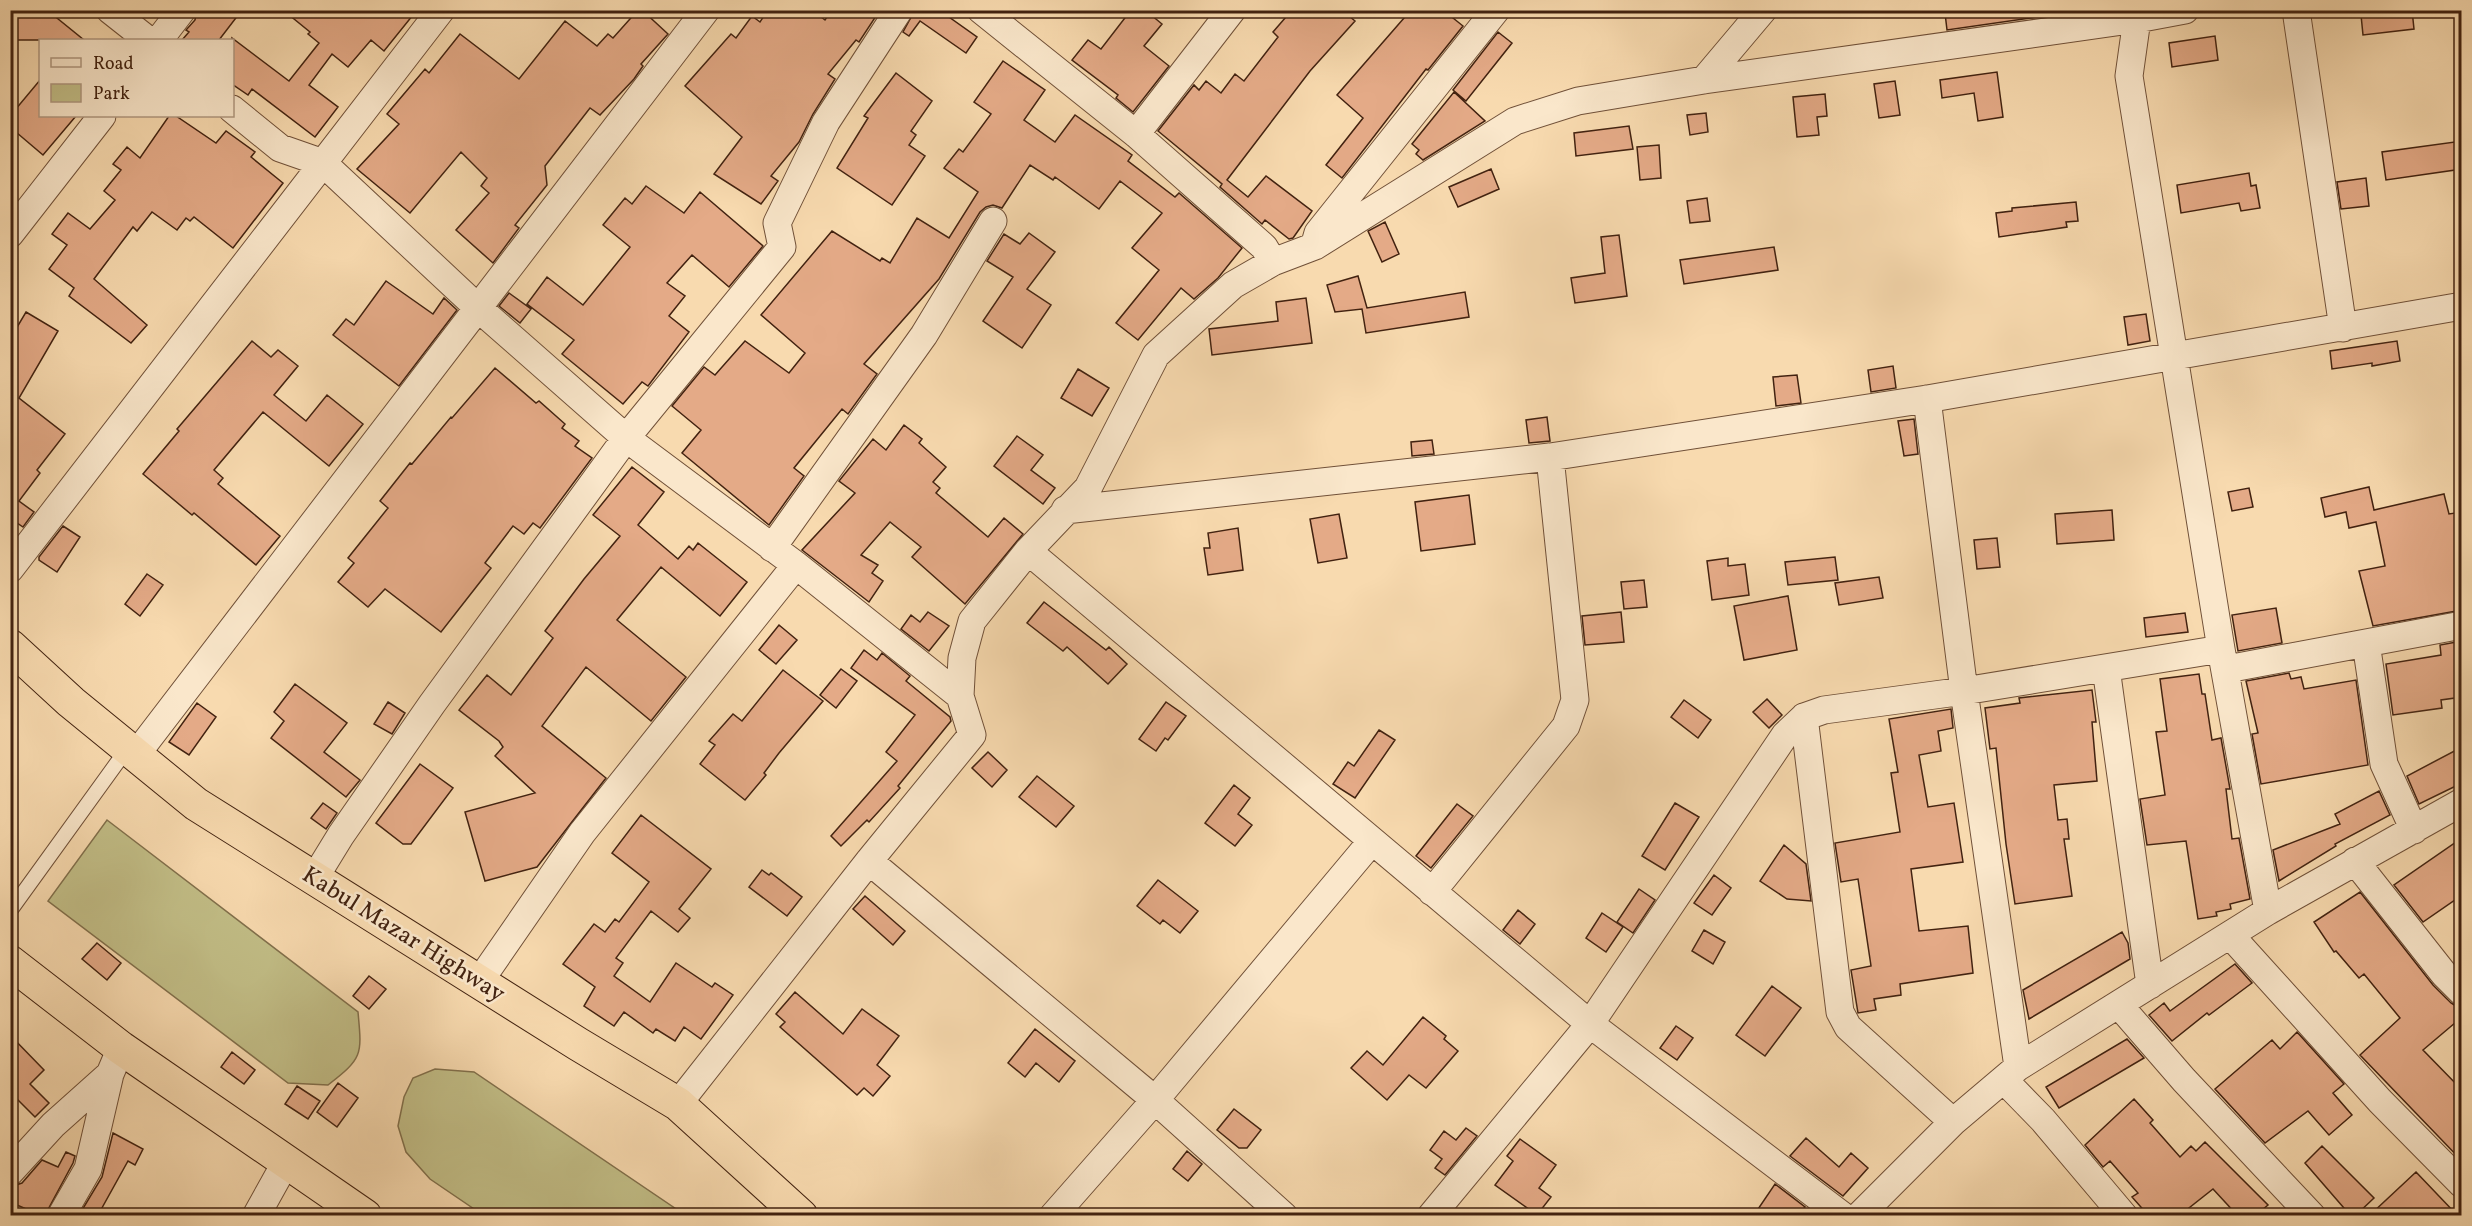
<svg xmlns="http://www.w3.org/2000/svg" width="2472" height="1226" font-family="Vollkorn,serif">
<rect width="100%" height="100%" fill="#f8daaf"/>
<filter id="stains"><feTurbulence type="fractalNoise" baseFrequency=".00333" numOctaves="4"/><feColorMatrix values="0 0 0 0 .2 0 0 0 0 .09 0 0 0 0 .02 0 0 0 .5 -.17"/></filter>
<radialGradient id="worn" r=".72"><stop offset=".6" stop-color="#630" stop-opacity="0"/><stop offset="1" stop-color="#630" stop-opacity=".3"/></radialGradient>
<!-- green -->
<path fill="#c2be87" stroke="#82704c" stroke-width="1.5" d="M 107,820 L 358,1012 C 362,1055 363,1058 328,1085 L 288,1083 L 48,901 Z
M 435,1069 L 474,1072 L 685,1215 L 483,1215 L 430,1179 L 406,1152 L 398,1126 L 404,1097 L 413,1078 Z"/>
<!-- building -->
<path fill="#e4aa87" stroke="#422210" stroke-width="1.5" d="M 10,10 L 47,10 L 84,40 L 10,40 Z
M 197,10 L 242,10 L 219,40 L 182,40 L 189,32 L 186,30 L 195,20 Z
M 283,10 L 417,10 L 384,51 L 371,40 L 348,67 L 332,54 L 309,85 L 338,107 L 315,137 L 252,89 L 248,95 L 232,84 L 232,38 L 289,81 L 319,43 L 308,34 L 310,32 Z
M 638,10 L 642,10 L 668,34 L 641,64 L 643,66 L 634,79 L 600,115 L 590,108 L 545,166 L 547,185 L 515,225 L 519,228 L 493,263 L 456,230 L 489,193 L 481,186 L 487,178 L 461,152 L 410,213 L 357,169 L 399,124 L 387,114 L 425,69 L 429,73 L 460,34 L 519,79 L 565,21 L 597,46 L 608,34 L 613,38 Z
M 768,10 L 812,10 L 825,20 L 832,10 L 880,10 L 859,42 L 856,40 L 828,74 L 835,79 L 813,114 L 799,142 L 771,176 L 778,181 L 761,204 L 714,174 L 742,137 L 685,86 L 731,34 L 736,38 L 752,16 L 760,22 Z
M 915,10 L 939,10 L 977,37 L 966,53 L 920,21 L 909,36 L 903,32 Z
M 1131,10 L 1145,10 L 1162,24 L 1144,46 L 1169,66 L 1133,112 L 1116,98 L 1118,95 L 1072,60 L 1088,40 L 1101,49 Z
M 1292,10 L 1342,10 L 1355,21 L 1310,71 L 1227,180 L 1248,197 L 1266,176 L 1312,211 L 1293,238 L 1289,239 L 1265,220 L 1262,224 L 1220,187 L 1222,184 L 1158,131 L 1194,85 L 1199,90 L 1206,81 L 1221,93 L 1235,74 L 1244,81 L 1278,37 L 1273,32 Z
M 1411,10 L 1443,10 L 1463,26 L 1428,70 L 1426,69 L 1342,178 L 1326,165 L 1363,118 L 1337,95 Z
M 1966,10 L 2051,10 L 2052,15 L 1947,30 L 1945,13 Z
M 2402,10 L 2412,10 L 2414,29 L 2363,35 L 2361,15 Z
M 1498,32 L 1512,43 L 1466,101 L 1453,90 Z
M 2215,36 L 2218,60 L 2172,67 L 2169,43 Z
M 1003,61 L 1045,90 L 1024,120 L 1055,142 L 1075,115 L 1132,155 L 1128,161 L 1175,197 L 1179,193 L 1242,248 L 1218,278 L 1194,299 L 1181,288 L 1138,340 L 1116,323 L 1159,270 L 1132,248 L 1162,213 L 1120,181 L 1099,209 L 1055,177 L 1053,180 L 1030,165 L 1002,208 L 993,205 L 986,207 L 980,212 L 939,279 L 864,364 L 877,374 L 848,414 L 842,409 L 794,468 L 804,476 L 769,525 L 682,453 L 701,430 L 672,406 L 704,367 L 715,375 L 745,341 L 789,373 L 805,353 L 761,315 L 832,231 L 880,261 L 882,258 L 890,263 L 917,218 L 949,238 L 978,192 L 944,168 L 959,149 L 963,152 L 991,114 L 974,102 Z
M 1997,72 L 2003,117 L 1978,121 L 1974,93 L 1942,98 L 1940,80 Z
M 896,73 L 932,101 L 911,131 L 916,135 L 909,145 L 925,156 L 892,205 L 837,168 L 868,118 L 864,116 Z
M 40,80 L 40,116 L 76,116 L 43,155 L 10,127 L 10,116 Z
M 1895,81 L 1900,115 L 1879,118 L 1874,84 Z
M 1454,92 L 1485,121 L 1423,160 L 1416,154 L 1419,150 L 1412,144 Z
M 1825,94 L 1827,116 L 1817,117 L 1819,135 L 1797,137 L 1793,97 Z
M 1706,113 L 1708,132 L 1690,135 L 1687,115 Z
M 169,116 L 176,116 L 216,143 L 226,131 L 255,152 L 251,157 L 283,183 L 233,248 L 194,217 L 190,221 L 186,218 L 177,230 L 152,212 L 137,231 L 133,227 L 94,279 L 147,325 L 131,343 L 69,296 L 74,288 L 49,269 L 67,245 L 52,234 L 68,213 L 90,229 L 115,200 L 104,191 L 121,170 L 113,164 L 127,147 L 140,158 Z
M 1629,126 L 1633,149 L 1576,156 L 1574,133 Z
M 2462,141 L 2462,169 L 2386,180 L 2382,152 Z
M 1659,145 L 1661,178 L 1640,180 L 1637,147 Z
M 1491,169 L 1499,189 L 1458,207 L 1449,187 Z
M 2249,173 L 2251,186 L 2256,185 L 2260,208 L 2241,211 L 2239,203 L 2181,213 L 2177,185 Z
M 2366,178 L 2369,206 L 2341,209 L 2337,182 Z
M 646,186 L 684,213 L 700,192 L 763,246 L 729,287 L 692,255 L 667,283 L 685,296 L 669,316 L 689,332 L 648,386 L 642,382 L 623,404 L 562,354 L 574,340 L 527,304 L 547,277 L 583,305 L 630,247 L 603,225 L 625,198 L 632,204 Z
M 1707,198 L 1710,221 L 1690,223 L 1687,201 Z
M 2076,202 L 2078,221 L 2066,222 L 2067,227 L 1999,237 L 1996,213 L 2012,211 L 2012,208 Z
M 1385,222 L 1399,254 L 1382,262 L 1368,231 Z
M 1029,233 L 1055,252 L 1027,289 L 1051,305 L 1022,348 L 983,321 L 1013,277 L 987,261 L 1004,234 L 1020,244 Z
M 1619,235 L 1627,296 L 1575,303 L 1571,278 L 1605,273 L 1601,237 Z
M 1774,247 L 1778,270 L 1684,284 L 1680,260 Z
M 1358,276 L 1367,308 L 1465,292 L 1469,317 L 1366,333 L 1362,309 L 1335,312 L 1327,285 Z
M 386,281 L 433,314 L 444,298 L 457,310 L 399,386 L 333,335 L 346,319 L 354,325 Z
M 509,293 L 531,309 L 520,323 L 499,306 Z
M 1306,298 L 1312,343 L 1212,355 L 1209,329 L 1278,321 L 1276,302 Z
M 26,312 L 58,331 L 19,398 L 65,434 L 37,470 L 40,473 L 19,501 L 34,512 L 23,527 L 10,518 L 10,339 Z
M 2146,314 L 2150,341 L 2128,345 L 2124,317 Z
M 252,341 L 271,357 L 278,350 L 298,366 L 274,395 L 306,421 L 327,395 L 363,424 L 329,466 L 263,412 L 214,470 L 223,478 L 218,484 L 280,536 L 256,565 L 194,513 L 192,515 L 143,474 L 179,431 L 177,429 Z
M 2397,341 L 2400,361 L 2372,366 L 2372,363 L 2332,369 L 2330,351 Z
M 1893,366 L 1896,388 L 1871,392 L 1868,370 Z
M 495,368 L 536,403 L 539,401 L 565,424 L 562,428 L 579,441 L 575,446 L 592,458 L 540,528 L 533,523 L 524,534 L 513,526 L 485,563 L 491,568 L 441,632 L 385,589 L 368,607 L 338,582 L 354,563 L 348,558 L 388,508 L 380,501 L 410,463 L 412,464 L 451,417 L 452,418 Z
M 1078,369 L 1109,388 L 1092,416 L 1061,398 Z
M 1797,375 L 1801,403 L 1776,406 L 1773,377 Z
M 1547,417 L 1550,441 L 1529,443 L 1526,420 Z
M 1914,419 L 1918,454 L 1904,456 L 1898,421 Z
M 904,425 L 922,439 L 919,443 L 946,467 L 933,482 L 940,488 L 936,493 L 988,537 L 1004,518 L 1023,534 L 965,604 L 912,557 L 921,547 L 890,522 L 861,555 L 878,565 L 872,573 L 883,581 L 869,602 L 802,550 L 855,493 L 839,481 L 843,476 L 873,439 L 886,450 Z
M 1017,436 L 1043,455 L 1031,470 L 1055,488 L 1043,504 L 994,466 Z
M 1432,440 L 1434,454 L 1412,456 L 1411,442 Z
M 632,467 L 664,492 L 638,525 L 678,559 L 689,546 L 693,550 L 698,543 L 747,582 L 720,616 L 661,567 L 617,620 L 686,677 L 651,721 L 586,667 L 542,726 L 606,778 L 537,867 L 485,881 L 465,812 L 535,793 L 495,756 L 503,747 L 499,741 L 459,710 L 487,675 L 511,695 L 553,638 L 545,631 L 584,579 L 620,536 L 593,515 Z
M 2369,487 L 2374,510 L 2444,494 L 2449,514 L 2462,512 L 2462,610 L 2373,626 L 2359,571 L 2385,566 L 2376,522 L 2349,528 L 2346,512 L 2325,517 L 2321,498 Z
M 2249,488 L 2253,507 L 2232,511 L 2228,492 Z
M 1469,495 L 1475,544 L 1421,551 L 1415,502 Z
M 2112,510 L 2114,540 L 2057,544 L 2055,514 Z
M 1339,514 L 1347,558 L 1318,563 L 1310,519 Z
M 63,526 L 80,537 L 57,572 L 39,560 L 39,557 Z
M 1238,528 L 1243,570 L 1208,575 L 1204,548 L 1210,548 L 1208,533 Z
M 1997,538 L 2000,567 L 1977,569 L 1974,540 Z
M 1835,557 L 1838,580 L 1788,585 L 1785,562 Z
M 1728,558 L 1728,566 L 1745,564 L 1749,595 L 1712,600 L 1707,561 Z
M 147,574 L 163,585 L 140,616 L 125,604 Z
M 1879,577 L 1883,598 L 1839,605 L 1835,583 Z
M 1644,580 L 1647,607 L 1624,609 L 1621,582 Z
M 1788,596 L 1797,650 L 1744,660 L 1734,606 Z
M 1044,602 L 1106,650 L 1109,647 L 1127,664 L 1108,684 L 1067,647 L 1063,651 L 1027,623 Z
M 2276,608 L 2282,643 L 2238,651 L 2232,615 Z
M 928,612 L 949,626 L 929,651 L 901,629 L 911,615 L 920,622 Z
M 1621,612 L 1624,642 L 1585,645 L 1582,616 Z
M 2185,613 L 2188,632 L 2146,637 L 2144,618 Z
M 779,625 L 797,640 L 776,664 L 759,650 Z
M 2462,641 L 2462,697 L 2441,700 L 2442,708 L 2393,715 L 2386,664 L 2441,655 L 2440,645 Z
M 864,650 L 877,660 L 882,653 L 910,676 L 906,681 L 950,717 L 951,721 L 898,786 L 900,788 L 869,822 L 867,820 L 841,846 L 831,836 L 897,761 L 886,752 L 915,715 L 851,668 Z
M 841,669 L 857,681 L 836,708 L 820,695 Z
M 783,670 L 823,701 L 779,753 L 764,773 L 766,775 L 745,800 L 700,764 L 715,745 L 709,741 L 733,714 L 742,721 Z
M 2289,673 L 2291,679 L 2301,677 L 2304,689 L 2356,680 L 2368,765 L 2261,784 L 2252,734 L 2258,733 L 2246,681 Z
M 2199,674 L 2202,694 L 2205,694 L 2212,740 L 2221,738 L 2230,789 L 2226,789 L 2232,839 L 2239,838 L 2250,899 L 2230,904 L 2231,909 L 2216,912 L 2217,916 L 2198,919 L 2186,841 L 2147,845 L 2140,799 L 2165,795 L 2156,732 L 2167,731 L 2160,679 Z
M 295,684 L 347,723 L 324,752 L 360,780 L 346,797 L 271,738 L 284,721 L 274,712 Z
M 2092,690 L 2096,722 L 2092,722 L 2097,781 L 2054,785 L 2058,820 L 2067,819 L 2069,839 L 2064,839 L 2072,896 L 2015,904 L 2006,844 L 1996,748 L 1990,749 L 1985,708 L 2020,703 L 2019,698 Z
M 1767,699 L 1782,715 L 1769,728 L 1753,712 Z
M 1684,700 L 1711,720 L 1698,738 L 1671,717 Z
M 388,702 L 405,713 L 392,734 L 374,724 Z
M 1166,702 L 1186,716 L 1168,740 L 1165,738 L 1156,751 L 1139,739 Z
M 197,703 L 216,717 L 189,755 L 169,742 Z
M 1951,709 L 1953,728 L 1938,731 L 1941,751 L 1919,755 L 1928,807 L 1954,803 L 1963,862 L 1911,869 L 1919,931 L 1968,926 L 1973,973 L 1900,984 L 1901,995 L 1874,999 L 1876,1010 L 1858,1013 L 1851,970 L 1871,966 L 1858,879 L 1841,882 L 1835,843 L 1900,832 L 1891,773 L 1898,772 L 1889,719 Z
M 1379,730 L 1395,740 L 1355,798 L 1333,784 L 1348,762 L 1354,766 Z
M 2462,747 L 2462,783 L 2419,804 L 2407,776 Z
M 988,752 L 1007,770 L 992,787 L 972,768 Z
M 420,764 L 453,788 L 411,844 L 403,844 L 376,823 Z
M 1037,776 L 1074,806 L 1056,827 L 1019,797 Z
M 1234,785 L 1250,798 L 1238,814 L 1252,825 L 1235,846 L 1205,823 Z
M 2379,791 L 2390,815 L 2335,844 L 2336,846 L 2279,881 L 2273,850 L 2340,824 L 2335,814 Z
M 323,803 L 337,813 L 326,829 L 311,818 Z
M 1675,803 L 1699,817 L 1665,870 L 1642,856 Z
M 1457,804 L 1473,816 L 1431,868 L 1416,856 Z
M 641,815 L 711,869 L 679,909 L 690,918 L 678,932 L 651,911 L 616,958 L 623,963 L 614,976 L 650,1002 L 676,963 L 712,987 L 715,983 L 733,995 L 701,1039 L 684,1027 L 675,1041 L 656,1029 L 653,1033 L 624,1012 L 614,1026 L 584,1006 L 595,987 L 563,964 L 594,924 L 605,932 L 615,919 L 619,922 L 649,882 L 612,853 Z
M 2462,838 L 2462,895 L 2423,922 L 2394,885 Z
M 1784,845 L 1806,864 L 1811,901 L 1787,899 L 1760,881 Z
M 762,870 L 769,875 L 771,873 L 802,897 L 787,916 L 749,887 Z
M 1714,875 L 1731,888 L 1712,915 L 1694,903 Z
M 1158,880 L 1198,911 L 1180,933 L 1163,920 L 1160,924 L 1137,906 Z
M 1639,889 L 1655,900 L 1633,933 L 1617,922 Z
M 2360,892 L 2433,985 L 2451,1003 L 2462,1010 L 2462,1017 L 2423,1050 L 2462,1090 L 2462,1161 L 2360,1055 L 2400,1018 L 2364,974 L 2359,978 L 2336,951 L 2334,952 L 2314,922 Z
M 865,896 L 905,931 L 893,945 L 853,909 Z
M 1518,910 L 1535,924 L 1520,944 L 1503,930 Z
M 1602,913 L 1623,927 L 1606,952 L 1586,938 Z
M 1704,930 L 1725,942 L 1713,964 L 1692,951 Z
M 2122,932 L 2128,943 L 2130,959 L 2029,1019 L 2023,990 Z
M 97,943 L 121,963 L 107,980 L 82,959 Z
M 2235,964 L 2252,983 L 2209,1015 L 2207,1013 L 2172,1041 L 2149,1015 L 2164,1003 L 2170,1011 Z
M 369,976 L 386,989 L 369,1009 L 353,996 Z
M 1772,986 L 1801,1008 L 1765,1056 L 1736,1035 Z
M 795,992 L 843,1034 L 862,1009 L 899,1036 L 877,1065 L 890,1076 L 873,1096 L 864,1088 L 857,1095 L 780,1027 L 785,1022 L 776,1014 Z
M 1423,1017 L 1446,1036 L 1444,1039 L 1458,1051 L 1426,1088 L 1409,1075 L 1387,1100 L 1351,1068 L 1367,1051 L 1383,1065 Z
M 1676,1026 L 1693,1038 L 1677,1060 L 1660,1048 Z
M 1035,1029 L 1075,1061 L 1059,1082 L 1036,1063 L 1025,1077 L 1008,1063 Z
M 2297,1032 L 2344,1084 L 2333,1093 L 2352,1115 L 2329,1135 L 2308,1111 L 2265,1143 L 2215,1089 L 2272,1040 L 2280,1049 Z
M 10,1035 L 44,1070 L 30,1084 L 49,1103 L 35,1117 L 16,1098 L 10,1103 Z
M 2127,1039 L 2144,1058 L 2059,1108 L 2046,1087 Z
M 232,1052 L 255,1070 L 244,1084 L 221,1067 Z
M 338,1083 L 358,1098 L 337,1127 L 317,1112 Z
M 297,1086 L 320,1101 L 308,1119 L 285,1104 Z
M 2134,1099 L 2153,1120 L 2150,1123 L 2180,1157 L 2191,1146 L 2196,1151 L 2205,1142 L 2268,1205 L 2256,1215 L 2237,1215 L 2213,1189 L 2180,1215 L 2148,1215 L 2132,1197 L 2138,1193 L 2110,1161 L 2103,1167 L 2085,1145 Z
M 1234,1109 L 1261,1130 L 1247,1148 L 1239,1148 L 1217,1130 Z
M 1466,1128 L 1477,1136 L 1445,1175 L 1435,1168 L 1442,1159 L 1430,1150 L 1444,1131 L 1456,1140 Z
M 113,1133 L 143,1149 L 135,1165 L 128,1161 L 98,1215 L 79,1215 L 102,1177 Z
M 1806,1138 L 1839,1167 L 1851,1153 L 1868,1168 L 1843,1196 L 1790,1156 Z
M 1520,1139 L 1556,1165 L 1539,1188 L 1551,1197 L 1537,1215 L 1495,1185 L 1513,1161 L 1507,1156 Z
M 2322,1146 L 2374,1198 L 2356,1215 L 2350,1215 L 2305,1163 Z
M 1187,1151 L 1202,1164 L 1188,1181 L 1173,1169 Z
M 66,1152 L 75,1156 L 73,1163 L 45,1215 L 40,1215 L 10,1202 L 10,1187 L 22,1183 L 42,1160 L 58,1167 Z
M 2416,1172 L 2457,1215 L 2370,1215 Z
M 1775,1184 L 1805,1207 L 1799,1215 L 1754,1215 Z"/>
<g fill="none" stroke-linecap="round" stroke-linejoin="round">
<defs>
<path id="lane" d="M 10,911 L 127,749"/>
<path id="street" d="M 110,10 L 148,40
M 981,10 L 1136,134 L 1264,247 L 1273,262
M 2143,10 L 2137,19 L 2129,76 L 2221,649 L 2268,911
M 2296,10 L 2343,328
M 159,40 L 182,10
M 1704,80 L 1763,10
M 232,109 L 280,148 L 323,163 L 477,307 L 626,438 L 796,565 L 960,696
M 1136,134 L 1232,10
M 10,234 L 102,116
M 1316,240 L 1318,233 L 1496,10
M 1927,399 L 1964,691 L 2018,1067
M 1065,510 L 1550,457 L 1927,399 L 2462,306
M 772,548 L 924,335 L 993,221
M 1028,551 L 1590,1024 L 1843,1216
M 10,569 L 441,10
M 2366,643 L 2384,764 L 2414,830
M 2106,668 L 2150,985
M 2227,669 L 2462,625
M 1804,717 L 1840,1012 L 1848,1027 L 1953,1122
M 135,756 L 706,10
M 869,861 L 1155,1100 L 1284,1216
M 2355,861 L 2444,974 L 2462,992
M 314,879 L 341,835 L 432,704 L 626,438 L 782,247 L 777,223 L 826,122 L 899,10
M 1432,892 L 1566,726 L 1575,700 L 1550,457
M 2230,935 L 2380,1101 L 2462,1184
M 479,982 L 582,833 L 796,565
M 2119,1005 L 2184,1080 L 2312,1216
M 2004,1080 L 2043,1120 L 2124,1216
M 678,1104 L 869,861 L 972,735 L 960,696 L 962,658 L 972,621 L 1028,551 L 1088,488 L 1156,355 L 1233,285 L 1273,262 L 1315,246 L 1515,121 L 1578,101 L 1704,80 L 2137,19 L 2185,10
M 10,1172 L 53,1125 L 110,1074 L 121,1048
M 61,1216 L 88,1169 L 110,1074
M 256,1216 L 286,1162
M 1053,1216 L 1155,1100 L 1372,841
M 1431,1216 L 1590,1024 L 1785,735 L 1804,717 L 1824,710 L 1964,691 L 2221,649
M 1859,1216 L 1953,1122 L 2018,1067 L 2268,911 L 2462,802"/>
<path id="highway" d="M 10,646 L 71,702 L 196,804 L 578,1044 L 678,1104 L 801,1216
M 10,962 L 121,1048 L 365,1216"/>
</defs>
<!-- lane casing -->
<use href="#lane" stroke="#705038" stroke-width="16"/>
<!-- street casing -->
<use href="#street" stroke="#705038" stroke-width="29"/>
<!-- highway casing -->
<use href="#highway" stroke="#422210" stroke-width="35"/>
<!-- lane -->
<use href="#lane" stroke="#fae7cb" stroke-width="14"/>
<!-- street -->
<use href="#street" stroke="#fae7cb" stroke-width="27"/>
<!-- highway -->
<use href="#highway" stroke="#f8daaf" stroke-width="33"/>
</g>
<g text-anchor="middle" dominant-baseline="central" stroke-width="5" stroke-linejoin="round" paint-order="stroke">
<!-- street labels -->
<g font-size="24" fill="#422210" stroke="#fae7cb">
<text transform="translate(403 935) rotate(32)">Kabul Mazar Highway</text>
</g>
</g>
<!-- margin -->
<rect width="2472" height="1226" fill="none" stroke="#f8daaf" stroke-width="36"/>
<rect x="12" y="12" width="2448" height="1202" fill="none" stroke="#422210" stroke-width="3"/>
<rect x="18" y="18" width="2436" height="1190" fill="none" stroke="#422210" stroke-width="1.5"/>
<!-- legend -->
<rect x="39" y="39" width="195" height="78" fill="#fae7cb" stroke="#b09880" stroke-width="1.5"/>
<rect x="51" y="58" width="30" height="9" fill="#fae7cb" stroke="#b09880" stroke-width="1.5"/>
<text x="93" y="69" font-size="18" fill="#422210">Road</text>
<rect x="51" y="84" width="30" height="18" fill="#c2be87" stroke="#b09880" stroke-width="1.5"/>
<text x="93" y="99" font-size="18" fill="#422210">Park</text>
<rect width="100%" height="100%" filter="url(#stains)"/>
<rect width="100%" height="100%" fill="url(#worn)"/>
</svg>
